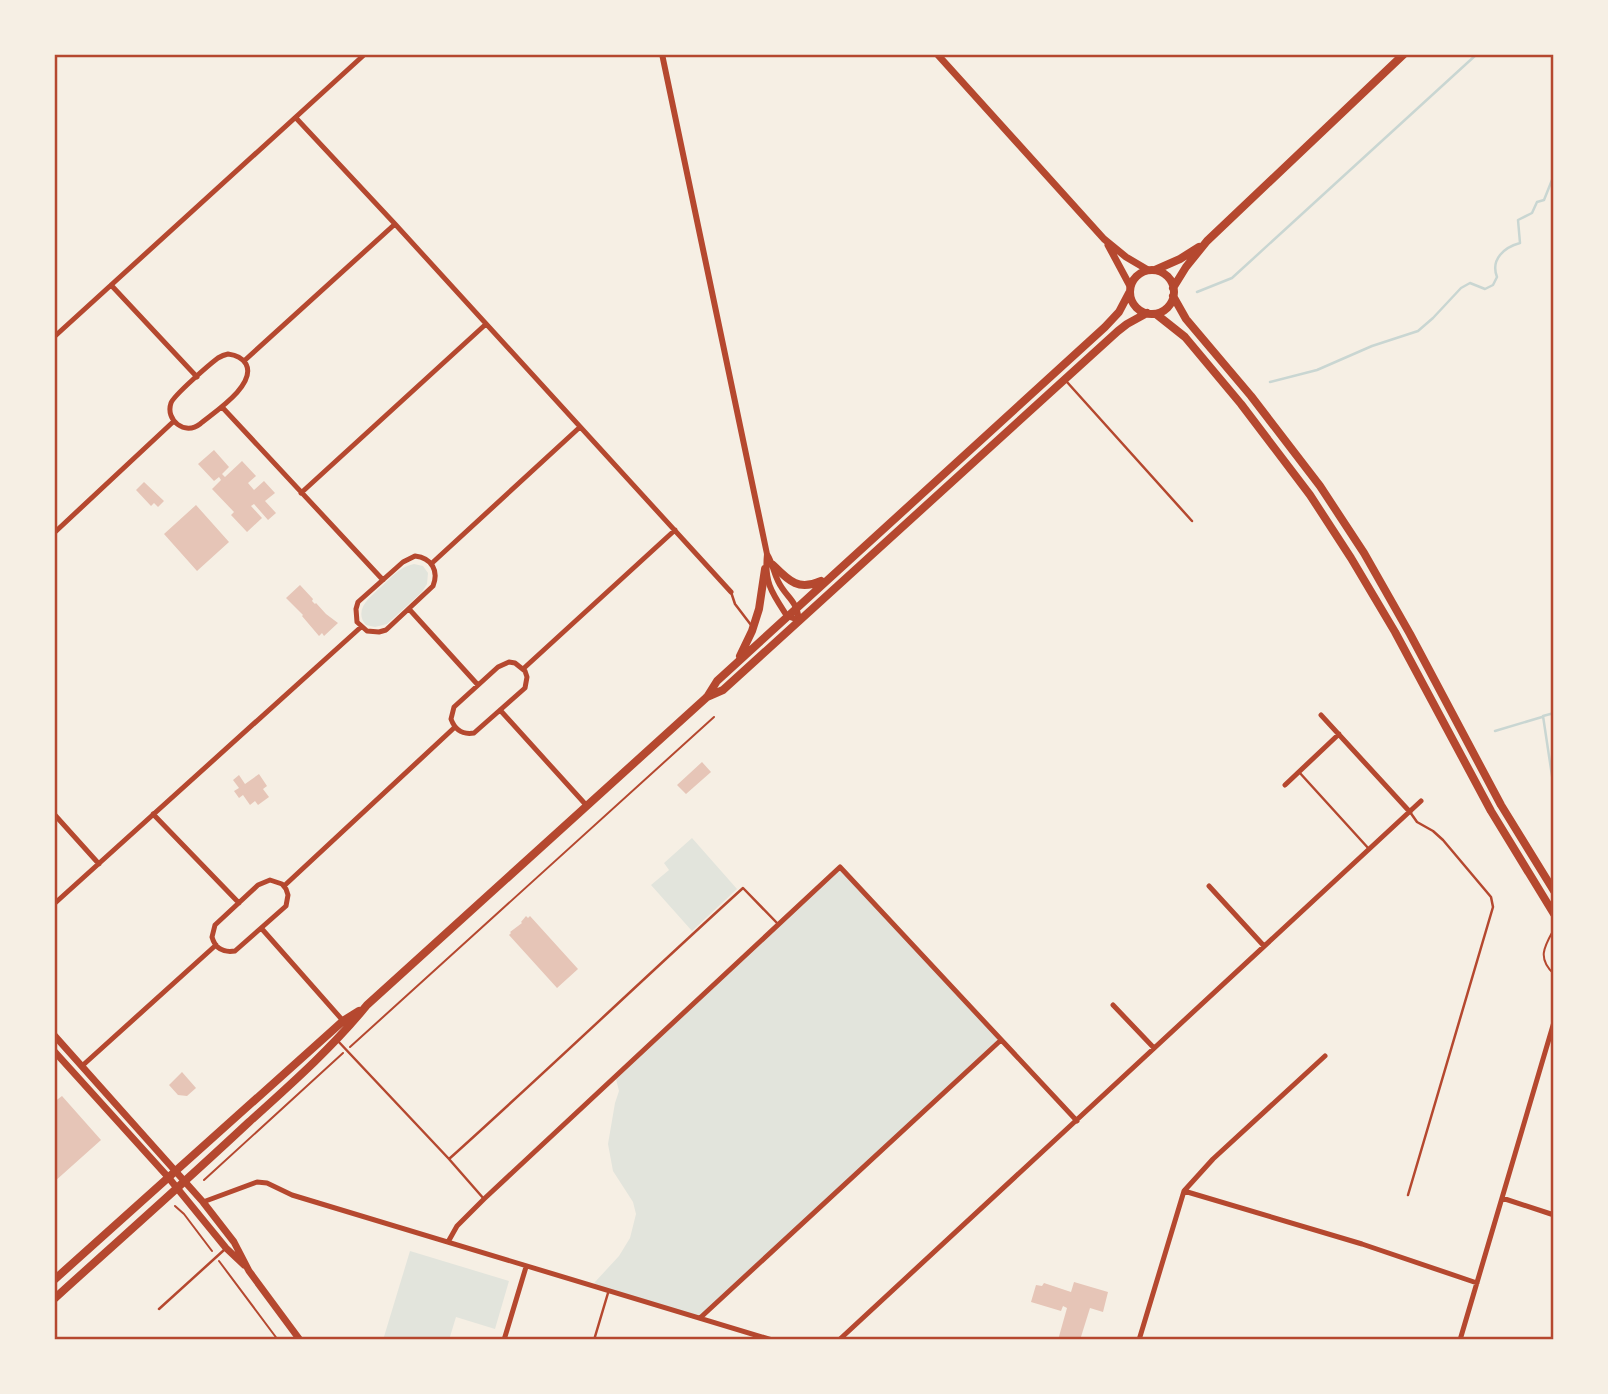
<svg xmlns="http://www.w3.org/2000/svg" width="1608" height="1394" font-family="Cabin,sans-serif">
<rect width="100%" height="100%" fill="#f6efe4"/>
<!-- green -->
<path fill="#e2e4dc" d="M 414,564 L 423,566 L 428,573 L 427,584 L 422,592 L 387,624 L 375,627 L 366,625 C 353,610 370,597 381,587 C 391,578 399,567 414,564 Z
M 692,838 L 737,889 L 692,931 L 651,885 L 669,870 L 664,863 Z
M 840,867 L 1001,1040 L 700,1318 L 593,1287 L 595,1282 L 619,1256 L 630,1238 L 636,1214 L 633,1202 L 613,1171 L 608,1144 L 615,1103 L 619,1091 L 615,1075 Z
M 410,1251 L 509,1281 L 495,1329 L 456,1317 L 449,1340 L 383,1340 Z"/>
<g fill="none" stroke-linecap="round" stroke-linejoin="round">
<!-- stream -->
<path stroke="#c9d6d2" stroke-width="2.5" d="M 1197,292 L 1232,278 L 1477,54
M 1270,382 L 1317,370 L 1372,346 L 1418,331 L 1433,318 L 1461,288 L 1470,283 L 1485,289 L 1493,285 L 1497,277 C 1490,259 1505,247 1520,243 L 1518,220 L 1532,213 L 1537,202 L 1544,200 L 1554,175
M 1554,713 L 1543,716 L 1554,789
M 1495,731 L 1542,717"/>
</g>
<!-- building -->
<path fill="#e6c5b7" d="M 214,450 L 229,467 L 222,474 L 225,477 L 242,461 L 256,476 L 248,483 L 254,490 L 264,481 L 275,493 L 265,501 L 276,513 L 268,520 L 254,504 L 251,506 L 262,518 L 247,532 L 231,515 L 234,512 L 212,489 L 221,480 L 219,477 L 214,481 L 198,464 Z
M 144,482 L 164,501 L 158,507 L 154,503 L 151,506 L 136,490 Z
M 196,505 L 229,542 L 197,571 L 164,534 Z
M 300,585 L 313,599 L 312,601 L 315,604 L 316,603 L 326,614 L 338,623 L 324,636 L 322,633 L 319,636 L 302,616 L 303,615 L 286,598 Z
M 702,762 L 711,772 L 686,794 L 677,785 Z
M 259,774 L 267,786 L 263,789 L 269,797 L 258,805 L 255,801 L 250,805 L 243,795 L 239,798 L 234,791 L 239,788 L 233,780 L 239,775 L 245,784 Z
M 526,916 L 528,918 L 530,916 L 578,969 L 557,988 L 509,935 L 511,933 L 510,932 L 522,923 L 521,922 Z
M 182,1072 L 196,1088 L 187,1096 L 178,1095 L 169,1085 Z
M 62,1096 L 101,1140 L 54,1182 L 54,1102 Z
M 1074,1282 L 1108,1292 L 1103,1312 L 1090,1308 L 1080,1340 L 1058,1340 L 1067,1308 L 1063,1306 L 1061,1311 L 1031,1302 L 1036,1285 L 1042,1286 L 1044,1283 L 1071,1292 Z"/>
<g fill="none" stroke-linecap="round" stroke-linejoin="round">
<!-- path -->
<path stroke="#b5482f" stroke-width="2" d="M 1554,929 C 1544,947 1537,958 1554,974
M 350,1047 L 714,717
M 204,1180 L 343,1053
M 175,1206 L 184,1214 L 212,1251
M 219,1261 L 278,1340"/>
<!-- service -->
<path stroke="#b5482f" stroke-width="2.5" d="M 1067,382 L 1192,521
M 731,592 L 735,604 L 751,625
M 1299,772 L 1369,849
M 337,1040 L 449,1159 L 484,1199
M 449,1159 C 548,1070 644,978 743,888 L 778,924
M 1408,1195 L 1493,907 L 1491,897 L 1443,840 L 1433,831 L 1417,822 L 1410,812
M 159,1309 L 224,1250
M 594,1340 L 608,1293"/>
<!-- minor -->
<path stroke="#b5482f" stroke-width="5" d="M 296,118 L 395,224 L 731,592
M 111,285 L 197,377
M 54,337 L 365,54
M 228,354 C 236,355 242,357 246,364 C 257,385 213,413 200,424 C 185,436 165,420 171,403 C 174,395 210,364 218,358 C 223,355 223,355 228,354 Z
M 244,361 L 395,224
M 222,407 L 383,580
M 301,493 L 486,324
M 54,533 L 174,421
M 415,556 C 432,558 439,571 433,586 L 386,630 L 379,632 L 367,631 L 357,622 L 356,609 L 358,602 L 403,562 Z
M 431,564 L 580,427
M 409,609 L 478,685
M 509,662 L 515,663 L 525,671 L 527,677 L 525,688 L 474,733 C 462,735 455,730 451,719 L 454,707 L 498,667 Z
M 523,669 L 675,530
M 500,710 L 587,806
M 1321,715 L 1410,812
M 1285,785 L 1339,734
M 54,814 L 99,864
M 153,814 L 239,903
M 270,880 L 282,884 L 286,889 L 288,895 L 286,906 L 235,951 C 223,953 215,948 212,937 L 215,925 L 258,885 Z
M 284,886 L 455,727
M 1209,886 L 1264,946
M 54,904 L 361,627
M 262,929 L 345,1023
M 1113,1005 L 1154,1048
M 82,1066 L 216,945
M 1184,1191 L 1362,1244 L 1477,1283
M 1502,1198 L 1554,1215
M 203,1202 L 257,1182 L 267,1183 L 292,1195 L 772,1340
M 448,1242 L 457,1226 L 484,1199 L 840,867 L 1077,1121
M 700,1318 L 1001,1040
M 504,1340 L 526,1267
M 839,1340 L 1421,801
M 1139,1340 L 1184,1191 L 1213,1159 L 1325,1056
M 1460,1340 L 1554,1022"/>
<!-- tertiary -->
<path stroke="#b5482f" stroke-width="6" d="M 662,54 L 767,554 C 764,583 772,593 787,616 L 799,620 C 796,598 786,598 778,581 C 773,571 773,564 767,554"/>
<!-- secondary -->
<path stroke="#b5482f" stroke-width="7" d="M 937,54 L 1104,239 L 1126,257 L 1148,270
M 1108,245 L 1130,286
M 54,1035 L 203,1202 L 234,1242 L 249,1271 L 300,1340
M 54,1051 L 168,1177 L 226,1248 L 244,1265"/>
<!-- trunk -->
<path stroke="#b5482f" stroke-width="8" d="M 1155,270 L 1180,259 L 1199,247
M1130 292a22 22 0 1 1 44 0a22 22 0 1 1-44 0Z
M 1173,288 L 1186,267 L 1207,241 L 1404,54
M 1173,296 L 1186,319 L 1251,396 L 1320,486 L 1364,553 L 1410,634 L 1501,805 L 1554,891
M 1156,314 L 1185,337 L 1241,404 L 1310,495 L 1351,558 L 1395,632 L 1491,811 L 1554,914
M 773,565 C 789,581 798,591 821,581
M 740,656 L 752,631 L 759,609 L 765,569
M 707,697 L 723,690 L 1118,331 L 1127,324 L 1147,313
M 54,1280 L 343,1021 L 359,1011
M 54,1299 C 119,1240 185,1182 249,1122 C 290,1085 332,1048 367,1005 L 707,697 L 717,681 L 1105,327 L 1119,312 L 1129,293"/>
</g>
<!-- border -->
<rect width="1608" height="1394" fill="none" stroke="#f6efe4" stroke-width="112"/>
<rect x="56" y="56" width="1496" height="1282" fill="none" stroke="#b5482f" stroke-width="2.5"/>
</svg>
